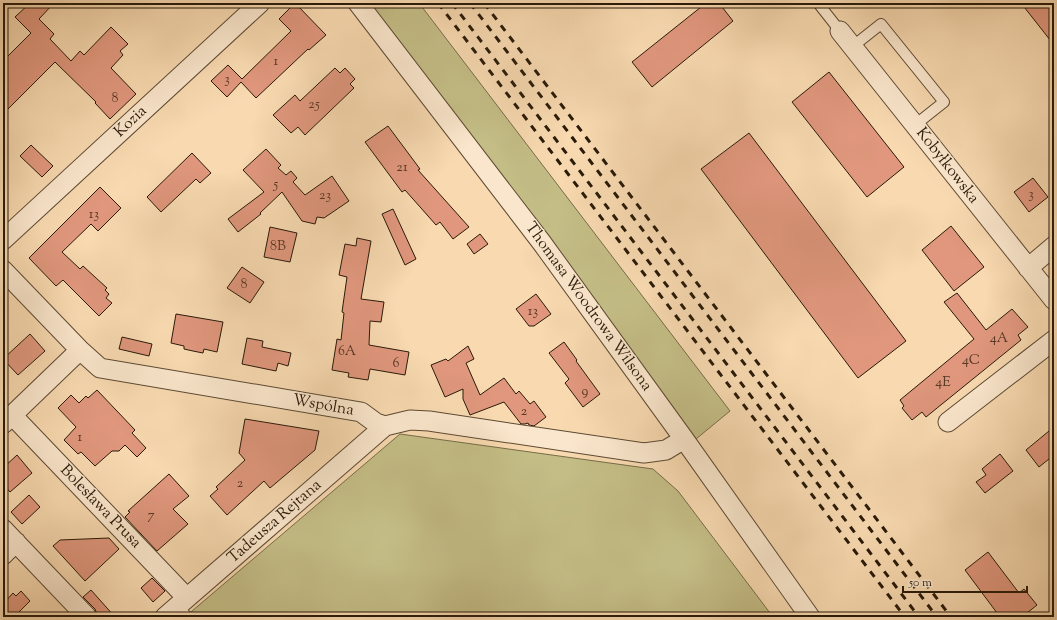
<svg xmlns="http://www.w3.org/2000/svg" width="1057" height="620" font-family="'Sorts Mill Goudy',serif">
<rect width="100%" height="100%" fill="#f8d9b0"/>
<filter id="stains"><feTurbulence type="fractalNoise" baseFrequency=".005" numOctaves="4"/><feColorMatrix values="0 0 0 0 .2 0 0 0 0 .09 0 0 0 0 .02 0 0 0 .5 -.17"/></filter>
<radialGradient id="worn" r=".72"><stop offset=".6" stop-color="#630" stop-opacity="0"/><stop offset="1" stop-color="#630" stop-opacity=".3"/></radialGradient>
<!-- green -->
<path fill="#c4bd86" stroke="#766c48" d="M 367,3 L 419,3 L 730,411 L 696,439 L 584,285 Z
M 400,434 L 653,469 L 678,491 L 773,617 L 185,617 Z"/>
<!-- building -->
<path fill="#e0977d" stroke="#291a09" d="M 30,3 L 54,3 L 39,19 L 54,34 L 50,39 L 71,61 L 80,51 L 84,55 L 111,27 L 128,44 L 120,51 L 123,55 L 111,68 L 136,94 L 110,119 L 95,103 L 96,102 L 55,62 L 3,114 L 3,61 L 31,33 L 15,17 Z
M 295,3 L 326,35 L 309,50 L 308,49 L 256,98 L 241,82 L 227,97 L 211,81 L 228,65 L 242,79 L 291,31 L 279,19 Z
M 706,3 L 719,3 L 733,21 L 652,87 L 632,62 Z
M 1021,3 L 1054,3 L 1054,45 Z
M 335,68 L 340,73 L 345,68 L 355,79 L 350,84 L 354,88 L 305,135 L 298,127 L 291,133 L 273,115 L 295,95 L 300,101 Z
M 829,72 L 904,167 L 867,197 L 792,102 Z
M 388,126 L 420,169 L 418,170 L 469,227 L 453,239 L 440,222 L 436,225 L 405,190 L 402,192 L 365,142 Z
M 749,133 L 906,341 L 858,378 L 701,169 Z
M 31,145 L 53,166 L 42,177 L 20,156 Z
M 266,149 L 281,165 L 278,168 L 286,175 L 291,171 L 297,178 L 293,182 L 305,195 L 332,176 L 349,201 L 324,218 L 317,217 L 315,224 L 302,221 L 282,192 L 260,213 L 261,214 L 238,232 L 228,219 L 264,192 L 243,170 Z
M 192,153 L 211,173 L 200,183 L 196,179 L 161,212 L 147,197 Z
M 1033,178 L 1048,197 L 1029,212 L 1014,192 Z
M 100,187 L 121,208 L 98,231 L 91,224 L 62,252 L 80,269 L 83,266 L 107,288 L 105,290 L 109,294 L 106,298 L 112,303 L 99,316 L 63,280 L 56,286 L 29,258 Z
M 393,209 L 416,259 L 405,265 L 382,214 Z
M 951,226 L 984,267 L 954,291 L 922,250 Z
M 270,227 L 297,233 L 290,262 L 264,257 Z
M 480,234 L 488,244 L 474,254 L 467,244 Z
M 357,238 L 371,241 L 361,299 L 384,302 L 381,322 L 370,321 L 369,345 L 409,352 L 405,375 L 370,369 L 368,380 L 348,377 L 349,373 L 332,370 L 337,339 L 341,340 L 344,313 L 342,312 L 347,277 L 339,275 L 345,244 L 356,246 Z
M 242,267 L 264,282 L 250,303 L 227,288 Z
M 957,293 L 986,330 L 1012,309 L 1028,327 L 1018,335 L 1021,340 L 984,370 L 926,417 L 922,412 L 912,420 L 902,408 L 904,406 L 900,400 L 974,339 L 944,302 Z
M 536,294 L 551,314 L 534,326 L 529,326 L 516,309 Z
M 176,314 L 223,322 L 217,352 L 204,349 L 203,353 L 193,351 L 184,349 L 184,346 L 171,343 Z
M 30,334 L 45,351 L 18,375 L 3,359 Z
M 122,337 L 152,344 L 149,356 L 119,349 Z
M 247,338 L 263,341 L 262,347 L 291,353 L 288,366 L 278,363 L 276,371 L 242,364 Z
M 564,342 L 577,360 L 576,361 L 600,394 L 583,407 L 565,383 L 569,379 L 549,353 Z
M 468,346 L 474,359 L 466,363 L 480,395 L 504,378 L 516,394 L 519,391 L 530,404 L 534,401 L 546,417 L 534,426 L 529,425 L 528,423 L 525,424 L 521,424 L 504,402 L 470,415 L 463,399 L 463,389 L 445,397 L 431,365 L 446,359 L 448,361 Z
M 97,390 L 135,430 L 132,433 L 146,448 L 137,457 L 125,445 L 119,451 L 112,451 L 95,466 L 81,452 L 78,454 L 64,440 L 76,427 L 58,408 L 71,395 L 79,403 L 86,396 L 88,398 Z
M 245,419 L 319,431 L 315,450 L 270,488 L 264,481 L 227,515 L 210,496 L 218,489 L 216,487 L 245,460 L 239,453 Z
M 1049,431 L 1054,439 L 1054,455 L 1039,467 L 1026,450 Z
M 1000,454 L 1013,471 L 985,493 L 976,482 L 986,475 L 982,469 Z
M 17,455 L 32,473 L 10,492 L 3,484 L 3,468 Z
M 169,474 L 189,496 L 173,509 L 188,524 L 157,551 L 125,517 L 130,512 L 128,511 Z
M 29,495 L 40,507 L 22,524 L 11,512 Z
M 109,538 L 119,549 L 85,581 L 53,546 L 60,540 Z
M 988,552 L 1019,593 L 1024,589 L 1037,605 L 1022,617 L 1000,617 L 965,570 Z
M 152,578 L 165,591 L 153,602 L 141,588 Z
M 91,590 L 115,617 L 98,617 L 95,609 L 83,597 Z
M 21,591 L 30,601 L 14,617 L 3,617 L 3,604 L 13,593 L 16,596 Z"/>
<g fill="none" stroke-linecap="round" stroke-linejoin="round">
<defs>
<path id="service" d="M 818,3 L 840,31
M 852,47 L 881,24 L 944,102 L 915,125
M 178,606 L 187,617"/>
<path id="minor" d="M 358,3 L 542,243 L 684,439 L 810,617
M 840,31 L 1054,300
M 3,240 L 260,3
M 1028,268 L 1054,246
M 3,270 L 80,350 L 100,368 L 361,412 L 376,423 L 385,426 L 410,420 L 429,421 L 644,453 L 666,450 L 684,439
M 12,415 L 187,598
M 948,422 L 1054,340
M 3,424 L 80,350
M 3,529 L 87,617
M 3,555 L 16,542
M 165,617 L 385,426"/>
</defs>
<!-- service casing -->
<use href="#service" stroke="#5d4a33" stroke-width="12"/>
<!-- minor casing -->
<use href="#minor" stroke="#5d4a33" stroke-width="21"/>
<!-- service -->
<use href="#service" stroke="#fae6cc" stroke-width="10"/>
<!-- minor -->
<use href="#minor" stroke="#fae6cc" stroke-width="19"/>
<!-- rail -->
<path stroke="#291a09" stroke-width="3" stroke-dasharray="7 7" stroke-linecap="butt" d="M 438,3 L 905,617
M 452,3 L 919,617
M 470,3 L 937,617
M 484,3 L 951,617"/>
</g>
<g text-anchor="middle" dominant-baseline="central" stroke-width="3" stroke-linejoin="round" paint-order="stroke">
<!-- number labels -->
<g font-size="14" fill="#573926">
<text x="276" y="62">1</text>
<text x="227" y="80">3</text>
<text x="115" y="99">8</text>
<text x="314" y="105">25</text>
<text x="402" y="168">21</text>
<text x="276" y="185">5</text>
<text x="1031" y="195">3</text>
<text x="325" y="196">23</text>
<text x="94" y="215">13</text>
<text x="278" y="247">8B</text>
<text x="244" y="285">8</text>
<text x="533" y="312">13</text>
<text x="999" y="339">4A</text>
<text x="347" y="352">6A</text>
<text x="971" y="361">4C</text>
<text x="396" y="364">6</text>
<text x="943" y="383">4E</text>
<text x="585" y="392">9</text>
<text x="524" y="412">2</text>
<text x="80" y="438">1</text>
<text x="240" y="484">2</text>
<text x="151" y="516">7</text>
</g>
<!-- street labels -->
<g font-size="16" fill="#291a09" stroke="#fae6cc">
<text transform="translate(131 122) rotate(-43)">Kozia</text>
<text transform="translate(947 166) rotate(52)">Kobyłkowska</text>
<text transform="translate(588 307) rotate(54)">Thomasa Woodrowa Wilsona</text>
<text transform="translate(323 406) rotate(10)">Wspólna</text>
<text transform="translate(100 507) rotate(46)">Bolesława Prusa</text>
<text transform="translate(275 522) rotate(-41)">Tadeusza Rejtana</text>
</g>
</g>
<!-- margin -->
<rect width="1057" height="620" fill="none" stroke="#f8d9b0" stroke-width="16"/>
<rect x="4" y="4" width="1049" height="612" fill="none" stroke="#291a09" stroke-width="2"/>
<rect x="8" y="8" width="1041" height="604" fill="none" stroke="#291a09"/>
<!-- scale -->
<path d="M903 586v6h124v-6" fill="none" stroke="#291a09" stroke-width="2"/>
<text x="909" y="586" font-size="12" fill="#291a09" stroke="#fae6cc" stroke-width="3" paint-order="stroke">50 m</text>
<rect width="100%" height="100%" filter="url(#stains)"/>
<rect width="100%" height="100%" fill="url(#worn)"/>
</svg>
